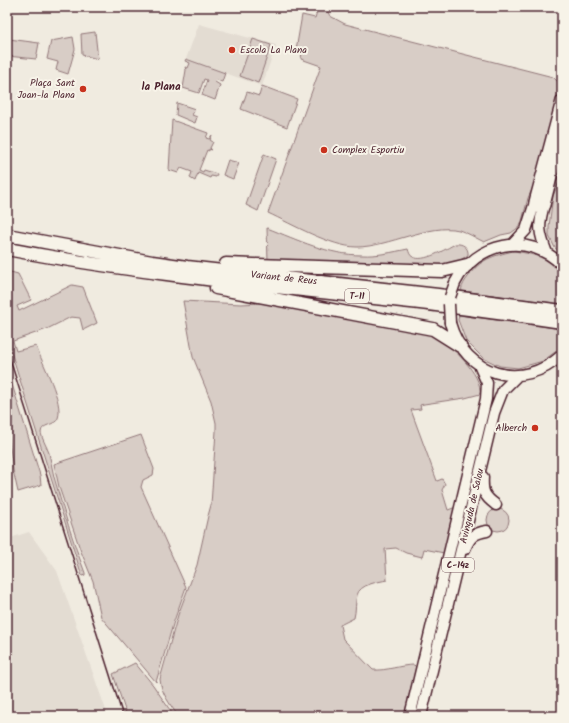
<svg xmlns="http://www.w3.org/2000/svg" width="569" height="723" font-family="Kalam,sans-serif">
<rect width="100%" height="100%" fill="#f0ebe0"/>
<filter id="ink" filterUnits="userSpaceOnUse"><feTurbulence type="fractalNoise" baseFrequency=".025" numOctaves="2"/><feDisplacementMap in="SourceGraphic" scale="8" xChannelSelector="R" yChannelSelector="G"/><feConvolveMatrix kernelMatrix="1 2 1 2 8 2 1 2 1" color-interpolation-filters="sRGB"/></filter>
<g filter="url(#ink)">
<!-- built -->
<path fill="#e3dcd2" d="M 199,24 L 276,45 L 262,86 L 186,59 Z
M 29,532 L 57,571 L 108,716 L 7,716 L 7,539 Z"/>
<!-- green -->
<path fill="#d8cdc6" stroke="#917678" d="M 320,7 L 325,7 L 330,16 L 345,24 L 553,77 L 560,84 L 540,167 L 534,185 L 528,198 L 522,221 L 519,227 L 511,233 L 501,235 L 484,242 C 476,238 468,233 459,230 C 430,223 388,247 357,247 C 331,247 292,224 268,213 L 321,66 L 301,59 L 302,52 L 296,50 L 302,15 L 315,18 L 318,8 Z
M 95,32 L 98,59 L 82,55 L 81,34 Z
M 73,37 L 75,49 L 68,74 L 56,70 L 58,62 L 47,59 L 51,41 Z
M 9,39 L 39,43 L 36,59 L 7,56 Z
M 253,39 L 271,45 L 258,83 L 240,76 Z
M 186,59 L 225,73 L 222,82 L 217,80 L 215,82 L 220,85 L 215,100 L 202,95 L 207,80 L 204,79 L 199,93 L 183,88 L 186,70 L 185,67 L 188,68 L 190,63 L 185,61 Z
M 262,86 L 297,99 L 287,127 L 241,109 L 247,92 L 259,96 Z
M 177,103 L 195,109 L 192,115 L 197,117 L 195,123 L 176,115 Z
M 172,120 L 208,133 L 206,138 L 209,139 L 212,135 L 210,140 L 213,142 L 210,148 L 212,150 L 209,149 L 209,151 L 207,150 L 199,170 L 203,172 L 204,170 L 217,174 L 216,177 L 211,176 L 210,178 L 198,173 L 195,181 L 190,178 L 192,172 L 181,168 L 178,173 L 169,170 Z
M 264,154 L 276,159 L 258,211 L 246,205 Z
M 228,160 L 239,163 L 233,179 L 223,175 Z
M 562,175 L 562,249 L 559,251 L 555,248 L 549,236 L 549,226 L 553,196 Z
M 267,228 C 298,240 328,255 362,255 C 377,256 393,252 408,249 C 409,252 410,256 413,257 C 423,263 446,249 455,244 C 462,243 469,247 468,255 L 456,263 L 446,266 L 268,261 Z
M 513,251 C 529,253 555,258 562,276 C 564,281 562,297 562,304 L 461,291 C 462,285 465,281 468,277 C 480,259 493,256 513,251 Z
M 7,271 L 18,274 L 31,300 L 17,306 L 19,311 L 72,285 L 83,287 L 97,323 L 83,330 L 80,318 L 71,317 L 47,329 L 13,341 L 16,351 L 36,346 C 42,363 64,402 58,418 C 56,426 41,423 41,433 C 42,439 47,447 49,453 C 51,461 52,469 54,477 C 63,509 73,542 85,573 L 85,575 L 82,576 L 7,339 Z
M 183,301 L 241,304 L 261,303 L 418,332 C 423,333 429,334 433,336 C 450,343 483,375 480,394 L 465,398 L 424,404 L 420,405 L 421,409 L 411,410 L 437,481 L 442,479 L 445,484 L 442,490 L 448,510 L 456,507 L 444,553 L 424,549 L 422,557 L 406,553 L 396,548 L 385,549 L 387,580 C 378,582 360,584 357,595 C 355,602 356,611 354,618 L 340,625 L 343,639 L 373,670 C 387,671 400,665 414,665 L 416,667 L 404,716 L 178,716 C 170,704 161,693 160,679 L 178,615 L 197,565 L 208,516 L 211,505 L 216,431 L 216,423 L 211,401 L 193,357 Z
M 459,315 L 562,329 L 562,345 L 559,349 L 543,361 L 518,368 L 500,366 L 483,358 L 466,341 L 458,320 Z
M 7,368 L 40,475 L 41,485 L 18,492 L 13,470 L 7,425 Z
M 141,435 L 154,469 L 153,475 L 143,480 L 141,487 L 186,587 L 174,621 L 156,682 L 101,617 L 93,581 L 80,549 L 59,487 L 54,464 Z
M487 520a11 11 0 1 1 22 0a11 11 0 1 1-22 0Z
M 135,663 L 153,685 L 174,716 L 127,716 L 113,674 Z"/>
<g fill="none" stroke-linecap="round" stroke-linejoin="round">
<defs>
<path id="primary" d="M 544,205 C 538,226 539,233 547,253
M 512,245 L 526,230 L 535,202
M 455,283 C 476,242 528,231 562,265
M 450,323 C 465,376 522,392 562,355
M 483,477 C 482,492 484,496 496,505
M 465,549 C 470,537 474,533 487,531
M 410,716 L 486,399 L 487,383 L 479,365
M 421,716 L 494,413 L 503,390 L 518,375"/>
<path id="trunk" d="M 535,202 L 562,101
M 544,205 L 562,134"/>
<path id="motorway" d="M 7,235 L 152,262 L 187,267 L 438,295 L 562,311
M 7,249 C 149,276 293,288 436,305 C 478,310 520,316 562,322
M 226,264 L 442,271 L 467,265
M 216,288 L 433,329 L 460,346"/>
</defs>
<!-- primary casing -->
<use href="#primary" stroke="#4a1f2b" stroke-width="13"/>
<!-- trunk casing -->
<use href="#trunk" stroke="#4a1f2b" stroke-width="14"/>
<!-- motorway casing -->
<use href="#motorway" stroke="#4a1f2b" stroke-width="15"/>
<!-- primary -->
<use href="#primary" stroke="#f7f3e8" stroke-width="10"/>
<!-- trunk -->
<use href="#trunk" stroke="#f7f3e8" stroke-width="11"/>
<!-- motorway -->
<use href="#motorway" stroke="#f7f3e8" stroke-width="12"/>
<!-- rail -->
<path stroke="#4a1f2b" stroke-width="1.5" d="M 7,350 L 123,716"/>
<defs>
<path id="primary-bridge" d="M 450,297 L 455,283
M 449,304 L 450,323"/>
</defs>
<!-- primary-bridge casing -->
<use href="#primary-bridge" stroke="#4a1f2b" stroke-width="13" stroke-linecap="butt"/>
<!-- primary-bridge -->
<use href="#primary-bridge" stroke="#f7f3e8" stroke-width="10"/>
</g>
</g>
<!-- markers -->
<g fill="#c8321e" stroke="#f7f3e8" stroke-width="1.5">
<circle cx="232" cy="50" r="4"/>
<circle cx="83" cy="89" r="4"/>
<circle cx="324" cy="150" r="4"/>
<circle cx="535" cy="428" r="4"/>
</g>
<g text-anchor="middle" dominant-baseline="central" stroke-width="4" stroke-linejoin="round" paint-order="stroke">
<!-- shield labels -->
<g fill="#f7f3e8" stroke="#7e5f64" stroke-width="1">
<rect x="345" y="289" width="24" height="14" rx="3"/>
<rect x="442" y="558" width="32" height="14" rx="3"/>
</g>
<g font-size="9" font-weight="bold" fill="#4a1f2b">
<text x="357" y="296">T-11</text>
<text x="458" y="565">C-14z</text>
</g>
<!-- poi labels -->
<g font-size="10" fill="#4a1f2b" stroke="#f7f3e8" text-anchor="start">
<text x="240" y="50">Escola La Plana</text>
<text x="75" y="83" text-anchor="end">Plaça Sant<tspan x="75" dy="12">Joan-la Plana</tspan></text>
<text x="332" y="150">Complex Esportiu</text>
<text x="527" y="428" text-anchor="end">Alberch</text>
</g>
<!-- street labels -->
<g font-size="10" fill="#4a1f2b" stroke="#f7f3e8">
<text transform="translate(284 278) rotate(6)">Variant de Reus</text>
<text transform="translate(472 506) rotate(-77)">Avinguda de Salou</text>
</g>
<!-- neighbourhood labels -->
<g font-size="11" font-weight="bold" fill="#4a1f2b" stroke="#f7f3e8">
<text x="161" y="87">la Plana</text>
</g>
</g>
<!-- margin -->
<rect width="569" height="723" fill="none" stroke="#f7f3e8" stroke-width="24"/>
<rect x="12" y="12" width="545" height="699" fill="none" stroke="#4a1f2b" stroke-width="1.5" filter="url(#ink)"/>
</svg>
